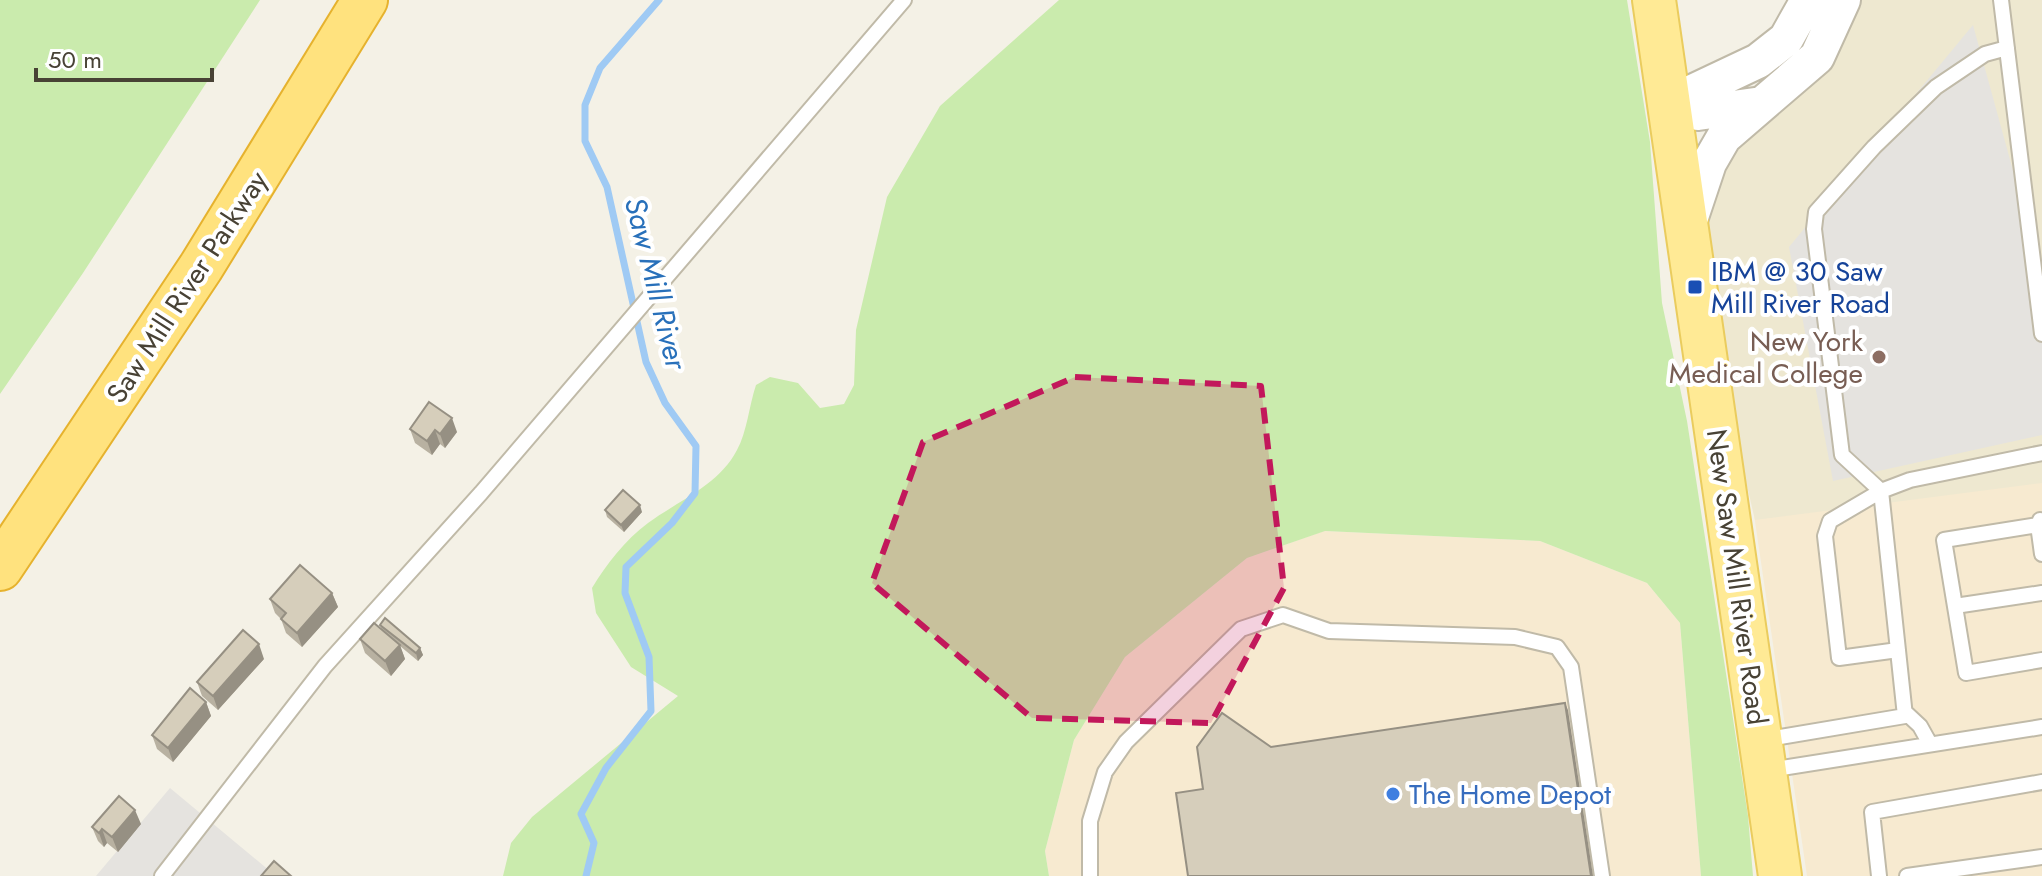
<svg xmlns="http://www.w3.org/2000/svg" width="2042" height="876" font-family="Jost,sans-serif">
<rect width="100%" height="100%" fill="#f4f1e6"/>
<!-- commercial -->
<path fill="#f7ead0" d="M 2042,0 L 2042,876 L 1807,876 L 1711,221 Z
M 1324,531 L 1540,541 L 1647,583 L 1680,623 L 1701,876 L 1049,876 L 1045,851 L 1074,740 L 1125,657 L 1247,558 Z"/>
<!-- education -->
<path fill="#eee8d0" d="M 1819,0 L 2042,0 L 2042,483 L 1755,520 L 1687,230 Z"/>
<!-- green -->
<path fill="#caebad" d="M 0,0 L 260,0 L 83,273 L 0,394 Z
M 1059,0 L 1627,0 L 1650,142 L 1662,303 L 1687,421 L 1748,816 L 1753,876 L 1701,876 L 1680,623 L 1647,583 L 1540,541 L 1325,531 L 1247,558 L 1125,657 L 1074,740 L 1045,851 L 1049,876 L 503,876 L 511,843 L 532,817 L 678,696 L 631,667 L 596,613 L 592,588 C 606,565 625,540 648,523 C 678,501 719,485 737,450 C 747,432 749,406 756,385 L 770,377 L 798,383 L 820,408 L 844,404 L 854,385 L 856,330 L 887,197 L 940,106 Z"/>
<!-- parking -->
<path fill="#e5e3df" d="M 1973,25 L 2042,276 L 2042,435 L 1833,481 L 1789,247 Z
M 170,788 L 276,876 L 96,876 Z"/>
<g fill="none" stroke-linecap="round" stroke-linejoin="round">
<!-- stream -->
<path stroke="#9fcaf4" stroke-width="7" d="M 586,876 L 594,843 L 581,814 L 606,768 L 651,711 L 649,657 L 625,593 L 626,567 L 672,523 L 695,493 L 696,446 L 665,403 L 646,362 L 607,187 L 585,141 L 585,105 L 600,68 L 659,0"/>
<defs>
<path id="service" d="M 2001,0 L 2042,334
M 2040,520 L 2038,525 L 2042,554
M 2038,525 L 1944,540 L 1966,673 L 2042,660
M 1955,606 L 2042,593
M 1898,650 L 1839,658 L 1825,536 L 1830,521 L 1881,491 L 1842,455 L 1814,229 L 1816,212 L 1874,147 L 1936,87 L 1985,54 L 2007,48
M 1905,712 L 1920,726 L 1930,744
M 1763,740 L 1905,716 L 1881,491 L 1910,480 L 2042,453
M 1769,770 L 2042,727
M 162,876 L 325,666 L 481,493 L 904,0
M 1090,876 L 1090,821 L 1105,772 L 1126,742 L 1241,629 L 1283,615 L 1329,631 L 1515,637 L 1557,647 L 1571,667 L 1602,876
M 1879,876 L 1872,812 L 2042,782
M 1907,876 L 2042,857"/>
<path id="tertiary" d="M 1669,103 L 1758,61 L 1786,39 L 1808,0
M 1669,103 L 1698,113 L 1762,104
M 1687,229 L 1709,163 L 1724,137 L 1817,57 L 1843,0"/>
<path id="primary" d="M 1654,0 L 1780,876"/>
<path id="trunk" d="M 0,568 L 201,267 L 365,0"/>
</defs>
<!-- service casing -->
<use href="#service" stroke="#c0baa8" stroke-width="18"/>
<!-- tertiary casing -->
<use href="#tertiary" stroke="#c0baa8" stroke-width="38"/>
<!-- primary casing -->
<use href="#primary" stroke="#eacc5e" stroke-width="46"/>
<!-- trunk casing -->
<use href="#trunk" stroke="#e6b22e" stroke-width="48"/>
<!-- service -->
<use href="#service" stroke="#fff" stroke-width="14"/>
<!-- tertiary -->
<use href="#tertiary" stroke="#fff" stroke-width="34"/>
<!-- primary -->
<use href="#primary" stroke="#ffea95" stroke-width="42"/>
<!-- trunk -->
<use href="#trunk" stroke="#ffe27e" stroke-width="44"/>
</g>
<!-- wall -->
<path fill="#b8b1a1" d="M 410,429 L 457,432 L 445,448 L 440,444 L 432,455 L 415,443 Z
M 605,510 L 642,512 L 624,532 L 607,517 Z
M 332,593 L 338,607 L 302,647 L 286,633 L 281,619 L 275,613 L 270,599 Z
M 380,625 L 420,648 L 423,655 L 418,661 L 400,646 L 405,659 L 391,676 L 365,653 L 360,639 L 382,630 Z
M 264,659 L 218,710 L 202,696 L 197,682 Z
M 206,702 L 211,716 L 173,762 L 157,749 L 152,735 Z
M 141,824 L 118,852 L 107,843 L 104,847 L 98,841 L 92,827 Z"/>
<!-- shaded-wall -->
<path fill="#969083" d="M 452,418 L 457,432 L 445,448 L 440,434 Z
M 435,430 L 440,444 L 432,455 L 427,441 Z
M 640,505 L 642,512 L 624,532 L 621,525 Z
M 332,593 L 338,607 L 302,647 L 297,633 Z
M 259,644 L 264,659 L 218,710 L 213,696 Z
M 400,645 L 405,659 L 391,676 L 385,661 Z
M 420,648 L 423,655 L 418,661 L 416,653 Z
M 206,702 L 211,716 L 173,762 L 168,748 Z
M 1565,703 L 1568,710 L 1593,876 L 1591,876 Z
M 135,810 L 141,824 L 118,852 L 112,837 Z
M 102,829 L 107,843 L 104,847 L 99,833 Z"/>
<!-- building -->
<path fill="#d6cebb" stroke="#969083" stroke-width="2" d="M 429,402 L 452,418 L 440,434 L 435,430 L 427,441 L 410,429 Z
M 623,490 L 640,505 L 621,525 L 605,510 Z
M 300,565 L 332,593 L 297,633 L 281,619 L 286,613 L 270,599 Z
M 385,618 L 420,648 L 416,653 L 380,625 Z
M 374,623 L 400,645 L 385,661 L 360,639 Z
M 243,630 L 259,644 L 213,696 L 197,682 Z
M 190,688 L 206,702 L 168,748 L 152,735 Z
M 1565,703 L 1591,876 L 1188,876 L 1176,793 L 1203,789 L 1197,747 L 1222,713 L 1271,747 Z
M 119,796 L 135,810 L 112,837 L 102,829 L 99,833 L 92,827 Z
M 274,861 L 291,876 L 261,876 Z"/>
<!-- marked area -->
<path fill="#c2185b" fill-opacity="0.2" stroke="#c2185b" stroke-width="6" stroke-dasharray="16 10" stroke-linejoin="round" d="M 1075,377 L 1261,386 L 1284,588 L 1211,723 L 1032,718 L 872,583 L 923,442 Z"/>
<!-- markers -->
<rect fill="#1a4fb4" stroke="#fff" stroke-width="3" x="1687" y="279" width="16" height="16" rx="4"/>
<circle fill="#8d6e63" stroke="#fff" stroke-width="3" cx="1879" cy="357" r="8"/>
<circle fill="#3f7fe0" stroke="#fff" stroke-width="3" cx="1393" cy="794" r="8"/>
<g text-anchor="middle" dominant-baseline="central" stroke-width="8" stroke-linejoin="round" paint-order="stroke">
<!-- transit labels -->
<g font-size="28" fill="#164399" stroke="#fff" text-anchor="start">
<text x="1711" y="271">IBM @ 30 Saw<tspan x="1711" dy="32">Mill River Road</tspan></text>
</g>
<!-- street labels -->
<g font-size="28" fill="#484235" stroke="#fff">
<text transform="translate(187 287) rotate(-57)">Saw Mill River Parkway</text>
<text transform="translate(1737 577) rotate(82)">New Saw Mill River Road</text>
</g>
<!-- education labels -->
<g font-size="28" fill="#785e54" stroke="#fff" text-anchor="end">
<text x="1863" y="341">New York<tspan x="1863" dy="32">Medical College</tspan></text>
</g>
<!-- shop labels -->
<g font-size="28" fill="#366cbe" stroke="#fff" text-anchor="start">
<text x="1409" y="794">The Home Depot</text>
</g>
<!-- water labels -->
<g font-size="30" font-style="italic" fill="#2870ba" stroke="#fff">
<text transform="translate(656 283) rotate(76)">Saw Mill River</text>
</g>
</g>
<!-- scale -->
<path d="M36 68v12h176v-12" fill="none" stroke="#484235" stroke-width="4"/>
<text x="48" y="68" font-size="24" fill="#484235" stroke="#ffffff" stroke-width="6" paint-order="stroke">50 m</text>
</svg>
